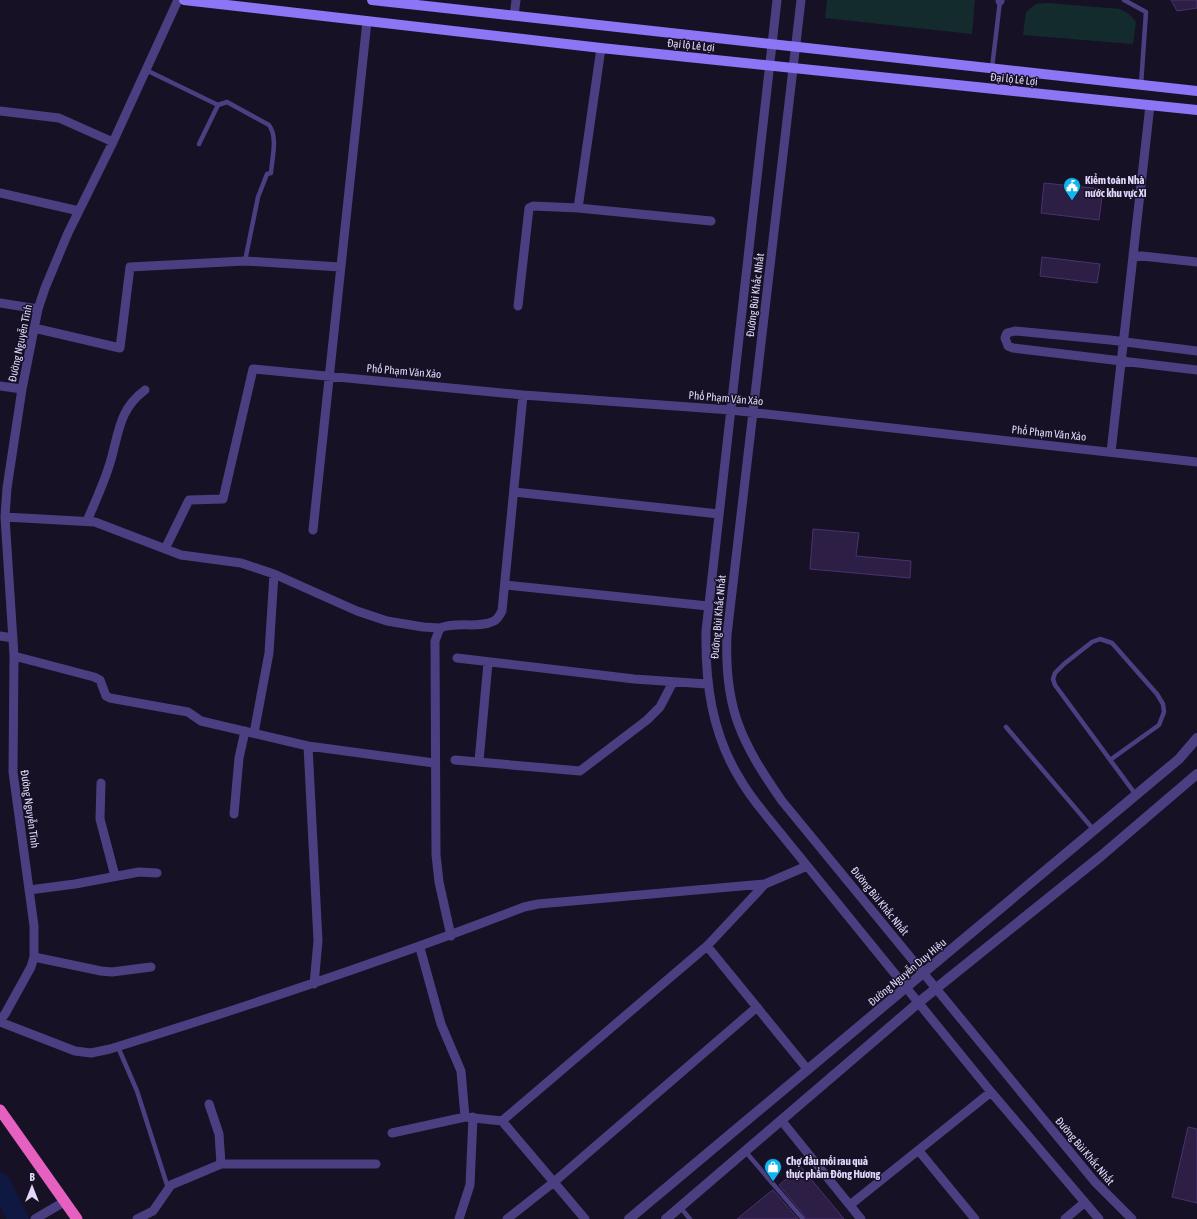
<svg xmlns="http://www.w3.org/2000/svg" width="1197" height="1219" font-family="'Asap Condensed',sans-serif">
<rect width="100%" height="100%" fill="#171125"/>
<!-- green -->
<path fill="#142b2e" d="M 827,0 L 975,0 L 972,34 L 825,18 Z
M 1047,3 L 1120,9 L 1129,14 L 1136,22 L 1133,44 L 1023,35 L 1026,12 L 1036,4 Z"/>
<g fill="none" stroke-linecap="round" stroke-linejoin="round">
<!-- river -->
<path stroke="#0e1841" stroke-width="21" d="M 0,1183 L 18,1219"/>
</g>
<!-- building -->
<path fill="#2c1e45" stroke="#48326f" d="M 1171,0 L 1197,0 L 1197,8 L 1177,11 Z
M 1044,183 L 1103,189 L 1099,220 L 1041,213 Z
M 1042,257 L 1100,264 L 1097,283 L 1040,276 Z
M 813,529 L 859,533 L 856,556 L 911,561 L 910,578 L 810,569 Z
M 1188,1127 L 1197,1129 L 1197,1203 L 1172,1197 Z
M 801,1167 L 844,1219 L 807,1219 L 779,1185 Z
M 773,1190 L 798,1219 L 737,1219 L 770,1192 Z"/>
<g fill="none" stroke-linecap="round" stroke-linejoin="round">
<!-- service -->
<path stroke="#4c3f81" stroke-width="4.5" d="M 1124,0 L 1146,12 L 1141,85
M 992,68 L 1000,1
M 146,70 L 218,105 L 227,102 L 269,125 C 278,137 272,158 271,173 L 267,174 L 258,197 L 245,261
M 199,144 L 218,105
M 1006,727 L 1094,830
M 1110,760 L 1159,725 L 1164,712 L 1163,704 L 1157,694 L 1112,643 L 1100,639 L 1092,642 L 1064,664 L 1055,673 L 1053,679 L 1055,685 L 1136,795
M 118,1047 L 137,1091 L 168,1188
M 745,1151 L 803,1219
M 680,1207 L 690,1219"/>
<!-- minor -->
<path stroke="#4c3f81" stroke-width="9" d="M 777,0 L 706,631 C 705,683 712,734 740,779 C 747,791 756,803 765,814 L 991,1092 L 1099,1219
M 801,0 L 727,635 C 724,708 741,742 782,801 L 1095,1182 L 1132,1219
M 1000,1 L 1000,0
M 514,16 L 516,0
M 601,48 L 578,208 L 711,221
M 0,111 L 59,118 L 113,142
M 0,193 L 79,211
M 1133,255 L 1197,262
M 0,303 L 38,309
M 518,306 L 529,208 L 533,206 L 578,208
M 34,328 L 120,348 L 130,267 L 245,261 L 340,267
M 1197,351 L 1110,340 L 1015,331 L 1007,333 L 1005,338 L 1008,346 L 1013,348 L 1197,370
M 0,386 L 22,389
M 1111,452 L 1150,105
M 514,492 L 719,514
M 5,517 L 95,522 L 181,555 L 241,563 L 274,574 L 357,611 L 387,621 L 423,627 L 440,628
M 87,521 C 95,502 104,483 110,463 C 119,434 118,410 145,390
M 313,530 L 367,21
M 165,549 L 189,500 L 223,499 L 253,369 L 523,395 L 731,410 L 1197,462
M 506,585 L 708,606
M 0,636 L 13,638
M 14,656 L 94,677 L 100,680 L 106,696 L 110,698 L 188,712 L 201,721 L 308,746 L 434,763
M 457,658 L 634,679 L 707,684
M 254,733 L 269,653 L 274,574
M 308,746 L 318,941 L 314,984
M 455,760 L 580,771 L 647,720 L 660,707 L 673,682
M 479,761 L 488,663
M 101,783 L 100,819 L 115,876
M 234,814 L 239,758 L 245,731
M 29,890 L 75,884 L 139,872 L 157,873
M 451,936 L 439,882 L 436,855 L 435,641 L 440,628 C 458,621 478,629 494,621 C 498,619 500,614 502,611 L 523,395
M 707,946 L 808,1070
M 420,948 L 441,1024 L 461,1071 L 465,1117
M 34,957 L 101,971 L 112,972 L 151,967
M 0,1020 L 5,1014 L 31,967 L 34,957 L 34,926 L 13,772 L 14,656 L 5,517 L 7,488 L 22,389 L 38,309 L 45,288 L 68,233 L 113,142 L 178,0
M 0,1022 L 75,1051 L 91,1053 L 110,1049 C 249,1006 387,960 524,907 L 538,904 L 765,884 L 807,866
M 209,1104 L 219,1134 L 221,1164
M 781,1120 L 861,1219
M 502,1121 L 707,946 L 765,884
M 392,1133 L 465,1117 L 502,1121 L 585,1219
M 919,1151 L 975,1219
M 850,1205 L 991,1092
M 35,1219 L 64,1202
M 137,1219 L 153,1211 L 171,1185 L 221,1164 L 376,1164
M 459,1219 L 470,1185 L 473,1117
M 507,1219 L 554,1182 L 757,1007
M 1065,1219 L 1084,1203"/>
<!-- tertiary -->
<path stroke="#4c3f81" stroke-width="10" d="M 629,1219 L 1179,759 L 1197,738
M 666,1219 L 918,1003 L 1101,856 L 1197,774"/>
<!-- secondary -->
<path stroke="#8d75f6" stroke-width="10" d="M 184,0 L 601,48 L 1197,110
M 372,0 L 1197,91"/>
<!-- trunk -->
<path stroke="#e660c0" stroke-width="11" d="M 0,1110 L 77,1219"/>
</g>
<!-- icons -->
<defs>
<symbol id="civic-pin" viewBox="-11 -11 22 30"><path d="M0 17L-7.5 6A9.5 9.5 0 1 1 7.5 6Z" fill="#10b4ef" stroke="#171125"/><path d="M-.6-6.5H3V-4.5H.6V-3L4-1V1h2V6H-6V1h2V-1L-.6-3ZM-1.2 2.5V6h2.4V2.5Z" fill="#fff"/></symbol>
<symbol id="shop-pin" viewBox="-11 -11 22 30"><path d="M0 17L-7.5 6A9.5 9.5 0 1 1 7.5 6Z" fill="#10b4ef" stroke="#171125"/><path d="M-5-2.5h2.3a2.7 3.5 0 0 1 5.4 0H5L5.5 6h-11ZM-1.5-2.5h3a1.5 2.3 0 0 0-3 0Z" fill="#fff"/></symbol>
</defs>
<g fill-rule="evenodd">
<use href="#civic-pin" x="1062" y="176" width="20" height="27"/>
<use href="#shop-pin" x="763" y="1157" width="20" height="27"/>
</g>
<g text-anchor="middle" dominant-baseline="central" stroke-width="3" stroke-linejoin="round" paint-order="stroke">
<!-- street labels -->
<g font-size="11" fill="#e2d7fc" stroke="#171125">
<text transform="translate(691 45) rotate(6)">Đại lộ Lê Lợi</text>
<text transform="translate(1014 79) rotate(6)">Đại lộ Lê Lợi</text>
<text transform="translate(755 295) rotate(-83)">Đường Bùi Khắc Nhất</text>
<text transform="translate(20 343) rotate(-78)">Đường Nguyễn Tĩnh</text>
<text transform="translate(404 371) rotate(5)">Phố Phạm Văn Xảo</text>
<text transform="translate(726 398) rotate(5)">Phố Phạm Văn Xảo</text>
<text transform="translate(1049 433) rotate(6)">Phố Phạm Văn Xảo</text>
<text transform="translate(718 617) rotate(-85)">Đường Bùi Khắc Nhất</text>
<text transform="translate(30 809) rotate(82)">Đường Nguyễn Tĩnh</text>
<text transform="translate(880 901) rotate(51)">Đường Bùi Khắc Nhất</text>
<text transform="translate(907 972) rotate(-40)">Đường Nguyễn Duy Hiệu</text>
<text transform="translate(1085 1151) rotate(50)">Đường Bùi Khắc Nhất</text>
</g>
<!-- poi labels -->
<g font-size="11" font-weight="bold" fill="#e2d7fc" stroke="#171125" text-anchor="start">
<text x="1085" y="180">Kiểm toán Nhà<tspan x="1085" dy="13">nước khu vực XI</tspan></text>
<text x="786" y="1161">Chợ đầu mối rau quả<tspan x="786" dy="13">thực phẩm Đông Hương</tspan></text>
</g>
</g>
<!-- north arrow -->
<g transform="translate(32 1187)" stroke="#171125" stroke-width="3" paint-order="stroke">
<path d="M0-3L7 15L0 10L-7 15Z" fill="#e2d7fc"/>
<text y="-6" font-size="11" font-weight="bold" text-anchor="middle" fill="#e2d7fc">B</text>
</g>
</svg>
